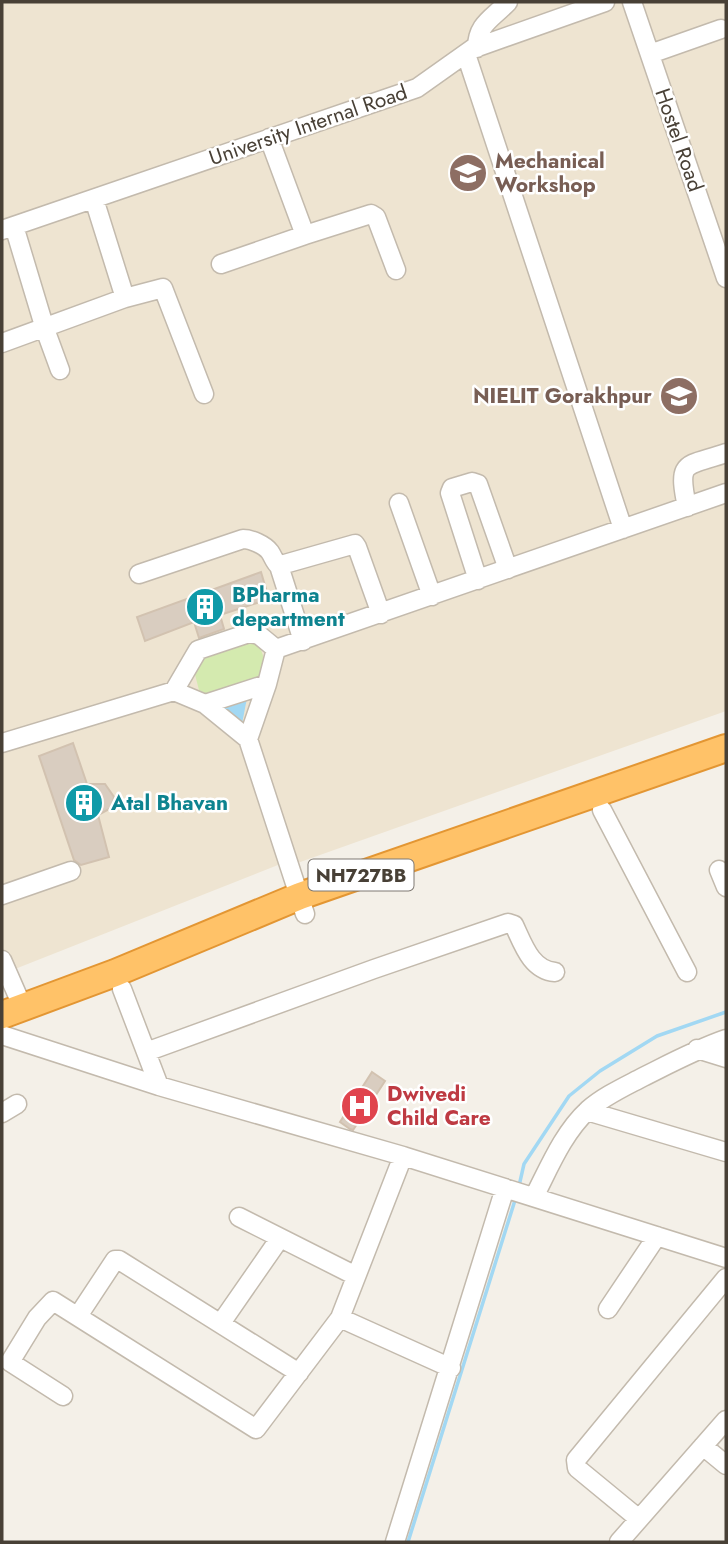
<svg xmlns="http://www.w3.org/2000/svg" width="728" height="1544" font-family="Jost,sans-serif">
<rect width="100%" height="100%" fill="#f4f0e8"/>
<!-- education -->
<path fill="#eee4d1" d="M 2,2 L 726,2 L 726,711 L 289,866 L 288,861 L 15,969 L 2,958 Z"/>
<!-- green -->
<path fill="#d4eaaf" d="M 240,637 L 259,644 L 267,667 L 260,683 L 211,697 L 199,690 L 193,667 L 202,652 Z"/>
<!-- water -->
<path fill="#a2d8f3" d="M 247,698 L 242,724 L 220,707 Z"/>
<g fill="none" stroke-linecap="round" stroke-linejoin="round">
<!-- stream -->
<path stroke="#a2d8f3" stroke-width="3.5" d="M 519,1186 L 524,1164 L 569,1096 L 600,1071 L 657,1036 L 726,1012
M 408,1542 L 516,1197"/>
</g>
<!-- building -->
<path fill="#d9cdc0" stroke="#d2c2b0" stroke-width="2" d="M 261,572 L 269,599 L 220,615 L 224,629 L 199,638 L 194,622 L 145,641 L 137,617 Z
M 73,743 L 87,784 L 105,784 L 114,797 L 111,808 L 98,815 L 109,857 L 81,865 L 74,860 L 39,756 Z
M 372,1072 L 385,1081 L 353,1130 L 350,1129 L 340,1122 Z"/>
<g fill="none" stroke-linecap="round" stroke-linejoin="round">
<defs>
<path id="minor" d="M 632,2 L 726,278
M 477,48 C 477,24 492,19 508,2
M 466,54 L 623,529
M 650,54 L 721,29
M 94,199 L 125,298 L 163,288 L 204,394
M 14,226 L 45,329 L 60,370
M 2,230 L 417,88 L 472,49 L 605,2
M 305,235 L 371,214 L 376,217 L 396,270
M 221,264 L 305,235 L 269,138
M 2,343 L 125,298
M 399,503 L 432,596
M 687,507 C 677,459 685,467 726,453
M 139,574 L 243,539 C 251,539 265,545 270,552 C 274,558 274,562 280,567
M 478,580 L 450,493 L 452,488 L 472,482 L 478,484 L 508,569
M 303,641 L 280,569 L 281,565 L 355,544 L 357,547 L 381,614
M 276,649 L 726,493
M 174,691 L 198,650 L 249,633 L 259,635 L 276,649
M 205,704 L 267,684
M 248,739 L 267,684 L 276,649
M 2,743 L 174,691 L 205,704 L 248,739 L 305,914
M 602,810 L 687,972
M 719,870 L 726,887
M 2,895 L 71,871
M 2,960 L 23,1008
M 122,989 L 159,1086
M 2,1035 L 159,1086 L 403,1156 L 726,1258
M 697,1049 L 726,1058
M 146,1052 L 374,969 L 508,923 L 514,925 C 523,944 531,970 555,972
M 587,1111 L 726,1152
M 2,1113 L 17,1104
M 534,1197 C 549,1168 563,1133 588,1110 C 604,1096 624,1087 643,1077 C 671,1063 697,1049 726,1039
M 239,1217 L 356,1276
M 608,1309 L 657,1236
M 78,1316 L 115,1260 L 119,1260 L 299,1373
M 340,1318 L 403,1156
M 221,1323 L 280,1238
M 63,1396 L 10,1362 L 37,1318 L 53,1301 L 256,1429 L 340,1318 L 451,1368
M 703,1446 L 726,1465
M 639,1519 L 577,1468 L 576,1460 L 726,1278
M 395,1542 L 505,1188
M 619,1542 L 726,1420"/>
<path id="highway" d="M 2,1015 L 115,973 L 300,896 L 726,748"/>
</defs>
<!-- minor casing -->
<use href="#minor" stroke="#c3baad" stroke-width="21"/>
<!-- highway casing -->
<use href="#highway" stroke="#e39633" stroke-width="30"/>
<!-- minor -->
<use href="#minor" stroke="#fff" stroke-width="18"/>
<!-- highway -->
<use href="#highway" stroke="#ffc268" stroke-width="26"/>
</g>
<!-- icons -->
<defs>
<symbol id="university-disc" viewBox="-11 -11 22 22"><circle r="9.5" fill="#8d6e63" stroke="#fff"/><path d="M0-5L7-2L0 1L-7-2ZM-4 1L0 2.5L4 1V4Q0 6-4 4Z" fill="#fff"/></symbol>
<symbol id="building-disc" viewBox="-11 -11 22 22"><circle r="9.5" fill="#0f9aa8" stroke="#fff"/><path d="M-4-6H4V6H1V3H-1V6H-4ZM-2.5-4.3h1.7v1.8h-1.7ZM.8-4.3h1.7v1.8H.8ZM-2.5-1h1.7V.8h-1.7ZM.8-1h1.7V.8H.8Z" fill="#fff"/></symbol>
<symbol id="hospital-disc" viewBox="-11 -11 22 22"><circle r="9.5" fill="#e0444e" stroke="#fff"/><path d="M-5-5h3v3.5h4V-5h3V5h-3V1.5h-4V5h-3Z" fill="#fff"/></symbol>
</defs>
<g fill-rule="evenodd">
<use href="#university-disc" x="446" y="151" width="44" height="44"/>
<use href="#university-disc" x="657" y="374" width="44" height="44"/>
<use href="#building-disc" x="183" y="585" width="44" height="44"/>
<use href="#building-disc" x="62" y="781" width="44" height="44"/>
<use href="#hospital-disc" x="338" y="1084" width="44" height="44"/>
</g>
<g text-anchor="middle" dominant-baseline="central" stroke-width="5" stroke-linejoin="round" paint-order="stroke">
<!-- shield labels -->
<rect fill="#fff" stroke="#7f7972" stroke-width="2" x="308.5" y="859.5" width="105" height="31" rx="5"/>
<g font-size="19" font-weight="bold" fill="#484036">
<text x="361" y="875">NH727BB</text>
</g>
<!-- street labels -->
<g font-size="21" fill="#484036" stroke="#fff">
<text transform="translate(308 125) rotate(-19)">University Internal Road</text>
<text transform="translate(679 140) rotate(71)">Hostel Road</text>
</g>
<!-- education labels -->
<g font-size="21" font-weight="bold" fill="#785e54" stroke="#fff" text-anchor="start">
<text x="495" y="161">Mechanical<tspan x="495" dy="24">Workshop</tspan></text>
<text x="652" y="396" text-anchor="end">NIELIT Gorakhpur</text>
</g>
<!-- culture labels -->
<g font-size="21" font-weight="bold" fill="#0d838f" stroke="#fff" text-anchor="start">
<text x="232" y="595">BPharma<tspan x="232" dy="24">department</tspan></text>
<text x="111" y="803">Atal Bhavan</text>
</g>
<!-- health labels -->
<g font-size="21" font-weight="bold" fill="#be3a42" stroke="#fff" text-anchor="start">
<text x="387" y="1094">Dwivedi<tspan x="387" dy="24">Child Care</tspan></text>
</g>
</g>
<!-- border -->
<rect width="728" height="1544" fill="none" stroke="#484036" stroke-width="7"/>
</svg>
